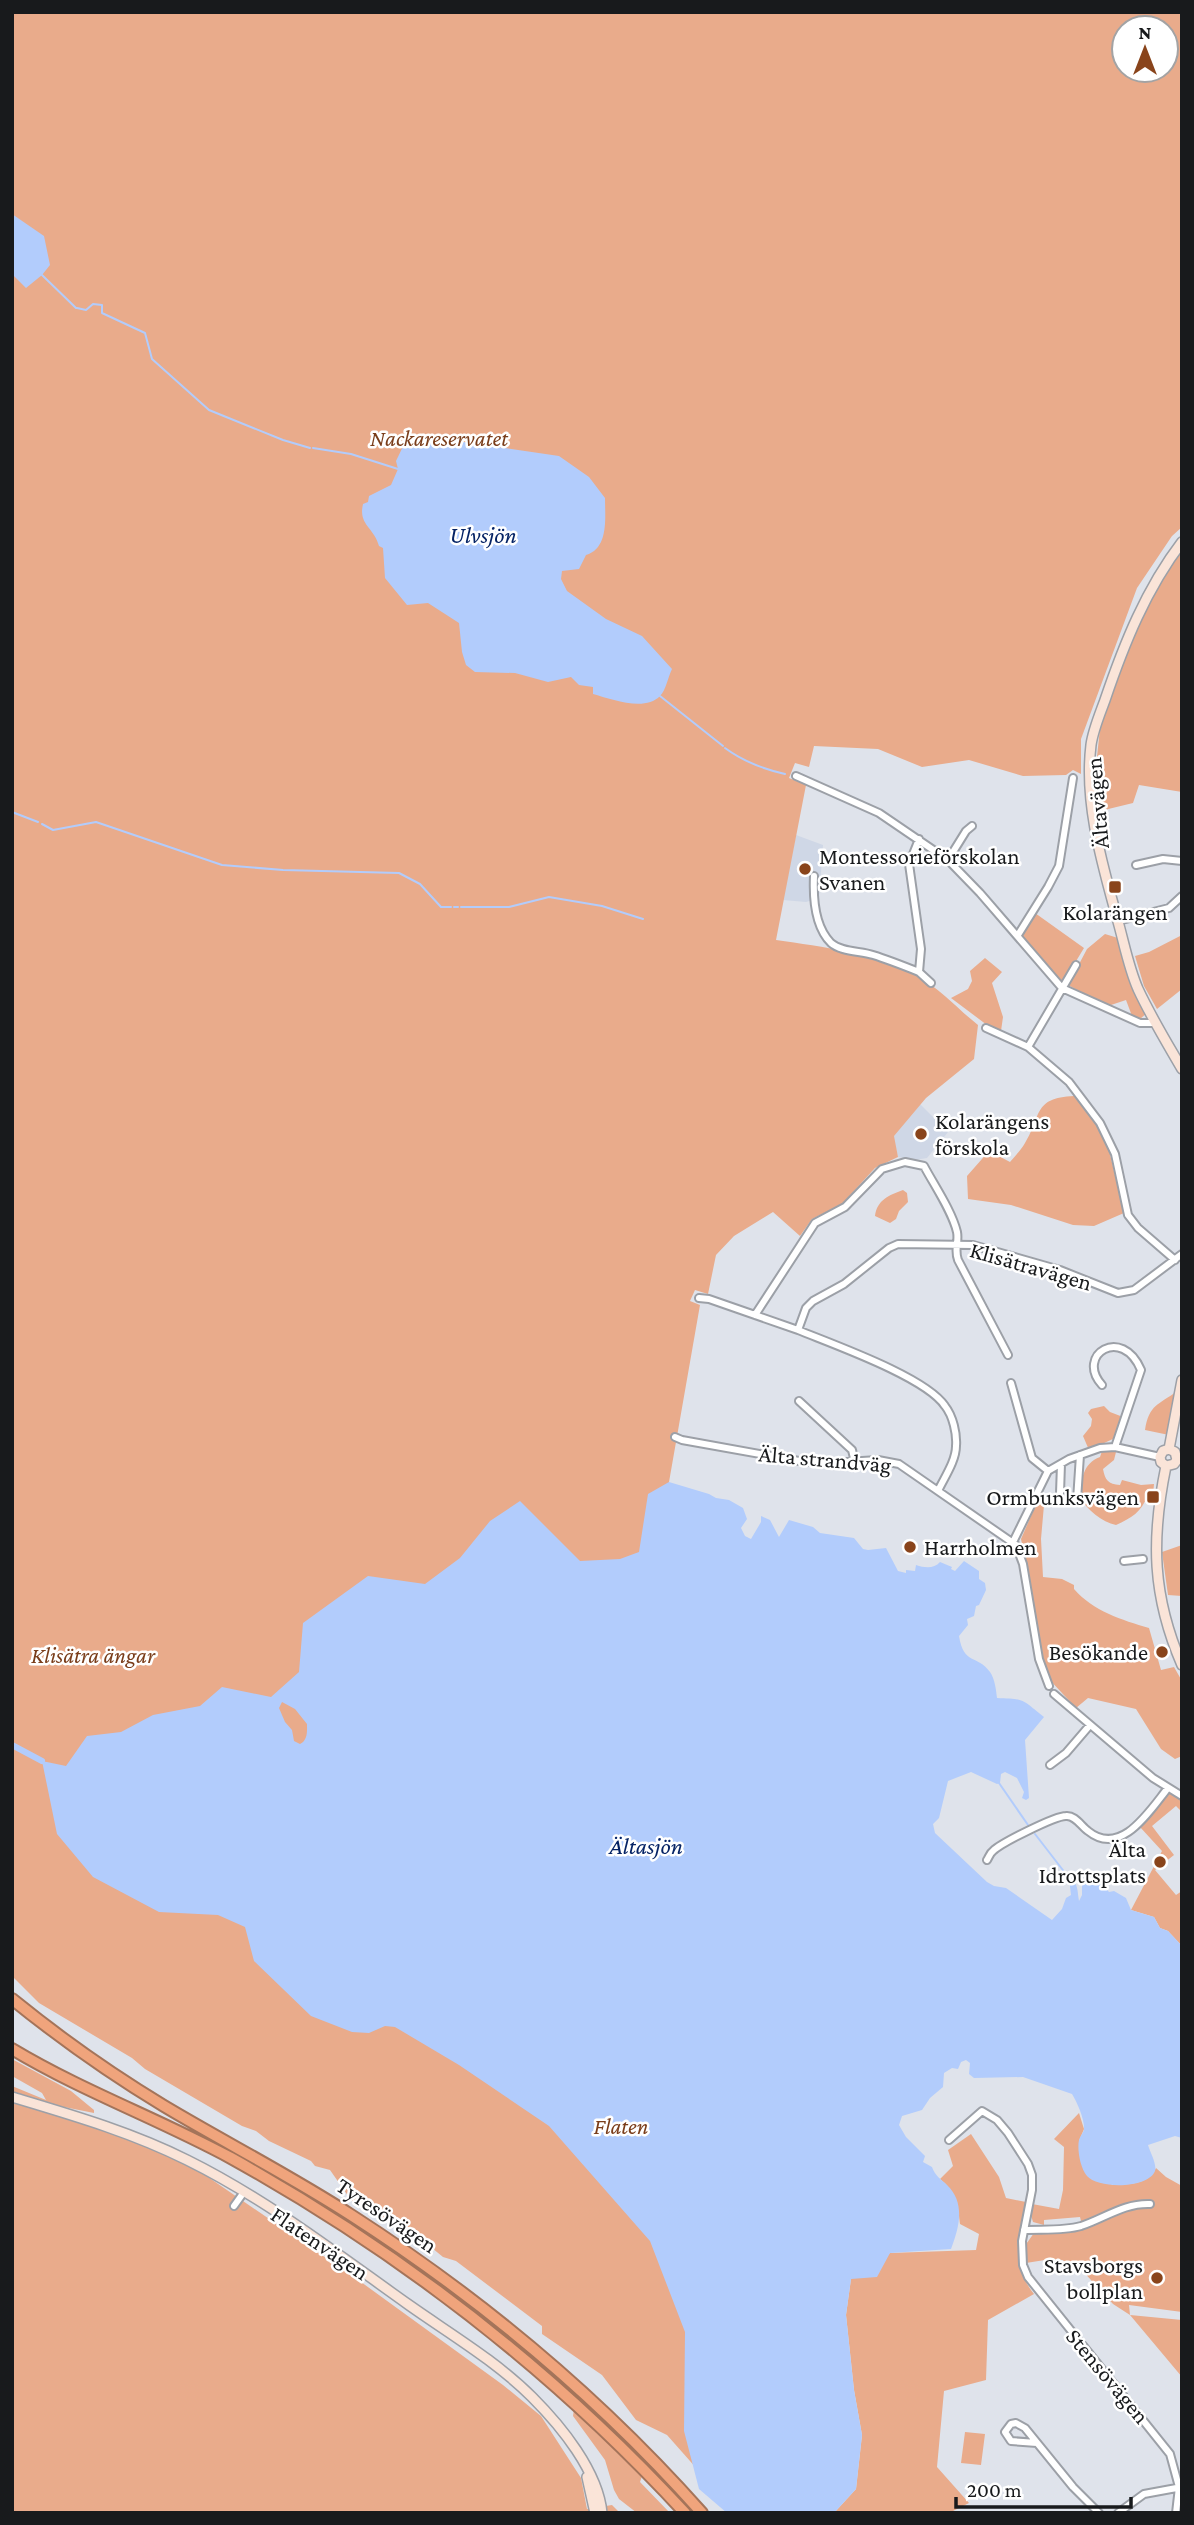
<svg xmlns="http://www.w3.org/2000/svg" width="1194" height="2525" font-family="'Crimson Pro',serif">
<rect width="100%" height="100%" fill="#dfe3eb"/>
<!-- built -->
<path fill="#cfd7e6" d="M 796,835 L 823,845 L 819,898 L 806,902 L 783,900 Z
M 920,1104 L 948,1132 L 927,1158 L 915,1160 L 898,1157 L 893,1136 Z"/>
<!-- green -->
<path fill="#e9ab8b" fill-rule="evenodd" d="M 12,12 L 1182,12 L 1182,527 L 1172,536 L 1137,588 L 1081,739 L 1081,774 L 1073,770 L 1066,775 L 1023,776 L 969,760 L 922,767 L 878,749 L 814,746 L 809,767 L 795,763 L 789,778 L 806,785 L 776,940 C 823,947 876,953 919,977 C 940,989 959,1010 978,1025 L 974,1059 L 926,1098 L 894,1136 L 898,1157 L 875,1168 L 842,1204 L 812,1219 L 800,1236 L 773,1212 L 734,1236 L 716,1255 L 708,1294 L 695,1290 L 690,1301 L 700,1305 L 669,1482 L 736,2513 L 667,2435 L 636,2420 L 602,2375 L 542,2334 L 542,2326 L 456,2261 L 443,2257 L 421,2239 L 351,2200 L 330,2170 L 315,2166 L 311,2161 L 269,2141 L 256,2131 L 242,2126 L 145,2069 L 132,2058 L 39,2003 L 12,1976 ZM 1124,28 L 1166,28 L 1166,70 L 1124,70 Z
M 1182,546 L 1182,792 L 1139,785 L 1133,803 L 1096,812 L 1095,776 L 1100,728 L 1127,651 L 1157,584 Z
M 1035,913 L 1084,948 L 1064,981 L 1059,980 L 1022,936 Z
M 1105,934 L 1118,938 L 1132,986 L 1147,1013 L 1140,1019 L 1132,1016 L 1126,1000 L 1108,1006 L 1068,985 L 1087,949 Z
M 1182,935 L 1182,989 L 1157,1009 L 1144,986 L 1135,956 L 1149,952 Z
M 985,958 L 1002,972 L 992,983 L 1003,1017 L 1001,1031 L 987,1025 L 951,998 L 968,989 L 972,981 L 970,971 Z
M 1074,1096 L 1095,1123 L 1108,1146 L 1124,1213 L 1094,1226 L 1073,1225 L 1011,1205 L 968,1199 L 967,1176 L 989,1151 L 1010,1162 C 1015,1156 1021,1150 1025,1143 C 1042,1116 1032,1098 1074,1096 Z
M 903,1190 L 907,1193 L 908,1202 L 899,1211 L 896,1219 L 890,1223 L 875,1216 C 877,1200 889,1195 903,1190 Z
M 1177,1391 L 1169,1435 L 1145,1430 C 1149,1404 1159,1405 1177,1391 Z
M 1104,1406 L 1110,1412 L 1123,1417 L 1115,1438 L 1089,1450 L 1083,1436 L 1091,1426 L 1092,1419 L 1088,1413 L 1091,1409 Z
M 1107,1450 L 1116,1452 L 1114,1460 L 1103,1469 C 1105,1480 1108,1484 1120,1485 L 1122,1480 L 1141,1485 L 1154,1484 L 1153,1495 L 1147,1496 C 1142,1512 1131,1518 1116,1525 C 1102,1522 1087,1510 1080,1497 C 1081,1480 1083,1463 1100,1457 L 1102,1451 Z
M 1037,1502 L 1044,1505 L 1041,1539 L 1043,1577 L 1062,1579 L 1074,1585 L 1074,1589 C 1093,1611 1122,1620 1149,1628 L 1161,1670 L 1174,1667 L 1182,1681 L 1182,1756 L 1175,1759 L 1161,1749 L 1136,1709 L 1088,1698 L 1076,1708 L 1048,1678 L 1038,1649 L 1029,1580 L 1021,1539 Z
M 1182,1545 L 1182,1596 L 1168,1595 L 1162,1552 Z
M 1172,1790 L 1182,1796 L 1182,1812 L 1176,1806 L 1152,1826 L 1174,1855 L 1155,1870 L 1176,1895 L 1182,1891 L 1182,1946 L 1168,1931 L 1160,1928 L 1154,1917 L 1131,1910 L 1162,1851 L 1140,1827 Z
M 12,2059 L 71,2091 L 94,2110 L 94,2113 L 54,2105 L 192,2166 L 361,2282 L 503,2385 L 541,2416 L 581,2478 L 587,2509 L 612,2505 L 620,2513 L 12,2513 L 12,2086 L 46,2100 L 42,2093 L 12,2076 Z
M 1079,2113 L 1084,2129 L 1079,2141 L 1112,2185 C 1129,2184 1148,2185 1156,2168 L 1166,2177 L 1182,2186 L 1182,2312 L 1129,2305 L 1130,2315 L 1182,2320 L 1182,2377 L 1130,2315 L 1113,2304 L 1080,2268 L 1062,2260 L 1051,2259 L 1026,2263 L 1024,2247 L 1034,2233 L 1083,2229 L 1080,2217 L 1044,2220 L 1044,2225 L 1033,2222 L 1030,2212 L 1032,2204 L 1059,2209 L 1063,2190 L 1064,2147 L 1054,2139 Z
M 971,2134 L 999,2177 L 1006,2198 L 1026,2202 C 1020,2235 1011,2266 1034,2294 L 988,2320 L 986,2380 L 944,2391 L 937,2467 L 969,2503 L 949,2513 L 834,2513 L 856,2489 L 862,2435 L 854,2390 L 846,2315 L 851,2279 L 890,2253 L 976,2250 L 979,2234 L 960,2224 C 958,2204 956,2192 940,2179 L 953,2166 L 948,2150 Z
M 574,2409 L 642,2476 L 640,2482 L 670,2513 L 637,2513 L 619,2499 L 614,2490 L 605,2460 L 573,2416 Z
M 965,2432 L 985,2434 L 981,2465 L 961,2463 Z"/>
<!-- water -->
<path fill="#b2ccfc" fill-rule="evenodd" d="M 12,214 L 44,236 L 50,265 L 42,275 L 26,288 L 12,274 Z
M 409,434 L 559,456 L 589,477 L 605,498 C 605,518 609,548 586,555 L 579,569 L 562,571 L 561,579 L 567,591 L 606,619 L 642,636 L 672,669 C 668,677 666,690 660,696 C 645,712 611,699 593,694 L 593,687 L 579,685 L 571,677 L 548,682 L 515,673 L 475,672 L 466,665 L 462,652 L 459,623 L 428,603 L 407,605 L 385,578 L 383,548 L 379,546 C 374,527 358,525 363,504 L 368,502 L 369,496 L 391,485 L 398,469 L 396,461 Z
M 669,1482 L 709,1494 L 716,1498 L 729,1500 L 743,1508 L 747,1519 L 741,1528 L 745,1536 L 751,1539 L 761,1522 L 761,1516 L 770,1520 L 779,1537 L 789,1520 L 813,1527 L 820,1533 L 854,1538 L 863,1549 L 868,1550 L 886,1548 L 898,1571 L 906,1573 L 906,1570 L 915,1571 L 916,1565 C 925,1568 934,1569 940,1562 L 952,1567 L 951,1569 L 955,1571 L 964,1561 L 979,1571 L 979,1579 L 985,1583 L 986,1590 L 979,1605 L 976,1606 L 974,1616 L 967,1619 L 968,1625 L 959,1636 C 964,1666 977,1654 990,1672 C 995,1679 996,1690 997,1698 C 1027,1699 1022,1700 1044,1717 L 1025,1740 L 1029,1798 L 1026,1800 L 1022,1798 L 1024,1792 L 1017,1778 L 1005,1772 L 1001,1774 L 1000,1783 L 997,1784 L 971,1772 L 948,1781 L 939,1818 L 933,1824 L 935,1833 L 987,1882 L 994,1886 L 1006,1888 L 1052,1920 L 1062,1909 L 1066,1898 L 1071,1895 L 1069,1878 C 1079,1883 1077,1891 1079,1901 L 1082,1895 L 1082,1879 C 1093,1875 1103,1884 1109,1892 L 1114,1891 L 1126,1898 L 1131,1910 L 1154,1917 L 1160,1928 L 1168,1931 L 1182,1946 L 1182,2138 L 1175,2136 L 1148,2145 C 1150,2152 1157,2164 1155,2171 C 1148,2189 1098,2189 1087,2176 C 1080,2168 1077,2149 1079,2140 C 1080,2136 1083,2133 1084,2130 C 1085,2120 1077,2102 1072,2094 L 1023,2077 L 974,2078 L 969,2074 L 970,2063 L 966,2060 L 961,2062 L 958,2069 L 952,2068 L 944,2073 L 943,2087 L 930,2098 L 922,2110 L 902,2116 L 899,2125 L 906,2137 L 925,2156 L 923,2162 L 932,2167 C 935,2176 941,2179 947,2185 C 966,2203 959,2228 951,2249 L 890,2253 L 877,2277 L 851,2279 L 846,2315 L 854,2390 L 862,2435 L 856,2489 L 834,2513 L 727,2513 L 699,2489 L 684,2431 L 685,2332 L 650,2241 L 549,2126 L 459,2065 L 395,2027 L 385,2026 L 369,2033 L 352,2032 L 311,2016 L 254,1961 L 245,1927 L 218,1915 L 159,1912 L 93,1877 L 57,1834 L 42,1761 L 66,1766 L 87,1736 L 121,1732 L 153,1715 L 200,1706 L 222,1687 L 271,1697 L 299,1672 L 303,1623 L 368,1576 L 425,1584 L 460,1558 L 490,1521 L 520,1501 L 580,1561 L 620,1559 L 639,1552 L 648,1494 ZM 282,1702 L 295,1709 L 307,1724 C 307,1731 308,1740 300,1744 L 294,1741 L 292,1730 L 285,1722 L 279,1708 Z"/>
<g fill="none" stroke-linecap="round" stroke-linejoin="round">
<!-- stream -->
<path stroke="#b2ccfc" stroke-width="2" d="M 42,275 L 76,308
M 77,308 L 86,310 L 93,304 L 102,305 L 102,313 L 145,333 L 152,359 L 209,410 L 283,440 L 310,448
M 313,448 L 351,454 L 398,469
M 660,696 L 723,746
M 725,748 C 744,762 763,769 785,774
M 12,812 L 38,822
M 42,824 L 53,830 L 96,822 L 222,865 L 283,870 L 399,873 L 420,884 L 441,907 L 451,907
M 454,907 L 458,907
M 461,907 L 509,907 L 549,897 L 602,906 L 643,919
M 999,1783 L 1028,1825
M 1035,1834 L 1069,1878"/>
<!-- canal -->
<path stroke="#b2ccfc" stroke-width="6" d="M 12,1745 L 42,1761"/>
<defs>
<path id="street" d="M 796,776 L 879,813 L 948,860 L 980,893 L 1062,988 L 1140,1023 L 1155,1023
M 948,860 L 966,831 L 972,826
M 1136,865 L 1163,859 L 1182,861
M 814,876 C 813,897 815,927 831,943 C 841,952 861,951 873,955 C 889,960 904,966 919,972 L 921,949 L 909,864 L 919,839
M 1118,921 L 1169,908 L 1182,896
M 1018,935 L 1048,887 L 1059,866 L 1073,778
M 919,972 L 931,983
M 986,1028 L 1028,1047 L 1069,1082 L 1100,1123 L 1115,1154 L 1128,1215 L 1138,1228 L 1175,1260
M 1028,1047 L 1076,965
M 699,1298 L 709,1299 L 798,1330 L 806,1308 L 813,1301 L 844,1284 L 889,1248 L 898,1244 L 973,1245 L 1060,1270 L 1118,1293 L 1134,1290 L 1182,1254
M 755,1315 L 815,1223 L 845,1207 L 882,1169 L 905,1162 L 924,1166 C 934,1185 952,1211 957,1232 C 959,1242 954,1250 958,1260 L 1008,1355
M 798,1330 C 832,1344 926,1377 945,1406 C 953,1416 957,1434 956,1446 C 956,1461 944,1478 938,1491
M 1011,1383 L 1032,1458 L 1048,1471
M 1102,1385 C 1075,1355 1122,1325 1141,1370 L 1115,1447
M 799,1401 L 852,1450 L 855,1462
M 675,1437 L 682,1440 L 799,1461 L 830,1463 L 878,1460 L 899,1464 L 1016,1545 L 1023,1564 L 1039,1659 L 1049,1686
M 1060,1493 L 1061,1464
M 1077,1500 L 1080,1455
M 1013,1542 L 1048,1471 L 1069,1459 L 1100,1448 L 1115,1447 L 1160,1457
M 1124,1561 L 1143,1559
M 1054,1694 L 1153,1778 L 1182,1796
M 1050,1765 L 1066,1753 L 1090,1725
M 987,1860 C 989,1857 990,1853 993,1851 C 1001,1843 1055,1816 1066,1816 C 1075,1815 1081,1826 1088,1831 C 1121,1858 1150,1810 1168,1788
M 949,2140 L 982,2111 L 997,2120 L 1008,2133 L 1028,2164 L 1032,2175 L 1032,2190 L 1022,2241 L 1023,2265 L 1028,2277 L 1170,2454 L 1179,2487 L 1176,2513
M 234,2206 L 244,2192
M 1024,2230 C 1042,2229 1064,2231 1081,2226 C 1105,2218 1124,2203 1150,2204
M 1037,2443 L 1011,2441 L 1005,2432 L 1011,2424 L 1016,2423 L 1025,2428 L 1073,2487 L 1099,2513
M 1118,2513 L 1144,2494 L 1182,2487"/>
<path id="secondary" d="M 1182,542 C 1146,589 1124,644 1105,700 C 1100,714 1093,730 1091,745 C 1084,803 1102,863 1117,918 C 1124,942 1128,966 1138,989 C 1151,1017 1167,1043 1182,1069
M 1169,1449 L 1182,1380
M 1166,1466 C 1151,1539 1152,1596 1182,1665
M 1166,1466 L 1174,1464 L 1177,1460 L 1175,1452 L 1169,1449
M 1166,1466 L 1161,1462 L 1160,1457 L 1163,1451 L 1169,1449
M 12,2097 C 72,2115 131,2132 187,2160 C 266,2199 337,2254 409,2305 C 450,2334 496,2361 532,2397 C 561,2426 598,2471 602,2513
M 587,2477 L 595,2513"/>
<path id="highway" d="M 12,1999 C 60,2038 111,2074 164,2106 C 226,2143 291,2176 351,2215 C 480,2298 600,2398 702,2513
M 12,2049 C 82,2091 159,2119 231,2158 C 400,2252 553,2370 685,2513"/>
</defs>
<!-- street casing -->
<use href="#street" stroke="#9ca0a7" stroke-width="10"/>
<!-- secondary casing -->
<use href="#secondary" stroke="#9ca0a7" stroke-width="12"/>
<!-- highway casing -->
<use href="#highway" stroke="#a4745a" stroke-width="14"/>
<!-- street -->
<use href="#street" stroke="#fff" stroke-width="6"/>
<!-- secondary -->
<use href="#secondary" stroke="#fae4d8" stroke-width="9"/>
<!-- highway -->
<use href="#highway" stroke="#f0a47c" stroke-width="10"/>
</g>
<!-- markers -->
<g fill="#89441b" stroke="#fff" stroke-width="2.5">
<circle cx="805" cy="869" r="7"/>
<rect x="1108" y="880" width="14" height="14" rx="3.5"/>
<circle cx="921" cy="1134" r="7"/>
<rect x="1146" y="1490" width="14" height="14" rx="3.5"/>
<circle cx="910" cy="1547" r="7"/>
<circle cx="1162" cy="1652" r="7"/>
<circle cx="1160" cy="1862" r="7"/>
<circle cx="1157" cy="2278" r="7"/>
</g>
<g text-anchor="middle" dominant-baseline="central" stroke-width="5" stroke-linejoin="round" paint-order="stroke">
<!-- park labels -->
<g font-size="23" font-style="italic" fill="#7a3d1a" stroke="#fff">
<text x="439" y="438">Nackareservatet</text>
<text x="93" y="1655">Klisätra ängar</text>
<text x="621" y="2126">Flaten</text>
</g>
<!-- street labels -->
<g font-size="23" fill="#181a1c" stroke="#fff">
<text transform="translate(1097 803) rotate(-95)">Ältavägen</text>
<text transform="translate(1031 1266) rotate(16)">Klisätravägen</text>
<text transform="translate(825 1459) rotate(5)">Älta strandväg</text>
<text transform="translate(387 2215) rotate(34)">Tyresövägen</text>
<text transform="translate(320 2243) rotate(34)">Flatenvägen</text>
<text transform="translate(1108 2376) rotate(50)">Stensövägen</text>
</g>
<!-- poi labels -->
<g font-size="23" fill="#181a1c" stroke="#fff" text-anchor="end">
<text x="819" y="856" text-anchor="start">Montessorieförskolan<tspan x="819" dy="26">Svanen</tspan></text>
<text x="1115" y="912" text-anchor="middle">Kolarängen</text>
<text x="935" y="1121" text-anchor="start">Kolarängens<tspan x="935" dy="26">förskola</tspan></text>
<text x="1139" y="1497">Ormbunksvägen</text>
<text x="924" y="1547" text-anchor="start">Harrholmen</text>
<text x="1148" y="1652">Besökande</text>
<text x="1146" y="1849">Älta<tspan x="1146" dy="26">Idrottsplats</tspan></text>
<text x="1143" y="2265">Stavsborgs<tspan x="1143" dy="26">bollplan</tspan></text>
</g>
<!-- water labels -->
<g font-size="24" font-style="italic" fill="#052365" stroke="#fff">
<text x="483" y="534">Ulvsjön</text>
<text x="646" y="1845">Ältasjön</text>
</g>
</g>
<!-- border -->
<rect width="1194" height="2525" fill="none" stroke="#181a1c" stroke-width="28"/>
<!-- north arrow -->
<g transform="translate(1145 49)"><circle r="33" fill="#ffffff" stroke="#a3a3a4" stroke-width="2"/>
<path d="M0-5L12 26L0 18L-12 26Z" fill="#89441b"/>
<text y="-10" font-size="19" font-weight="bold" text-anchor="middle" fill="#181a1c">N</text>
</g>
<!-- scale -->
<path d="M956 2497v10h175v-10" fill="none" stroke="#181a1c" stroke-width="3.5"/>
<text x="967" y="2497" font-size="21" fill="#181a1c" stroke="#ffffff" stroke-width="5" paint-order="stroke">200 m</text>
</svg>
